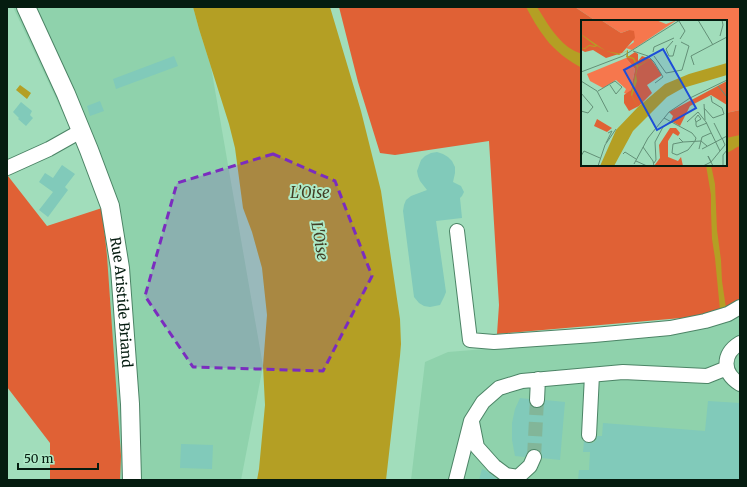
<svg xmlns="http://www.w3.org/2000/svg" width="747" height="487" font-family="Merriweather,serif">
<rect width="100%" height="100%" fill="#a1ddbb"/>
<!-- built -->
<path fill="#8fd2ac" d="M 13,7 L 193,7 L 199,29 L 211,67 L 263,366 L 241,480 L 118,480 L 102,208 L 68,124 Z
M 740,315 L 740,480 L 411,480 L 425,362 L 448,352 L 647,336 Z"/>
<!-- green -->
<path fill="#f6774d" d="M 575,7 L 740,7 L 740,110 L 726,113 L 726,21 L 596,21 Z"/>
<!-- forest -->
<path fill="#e06135" d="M 339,7 L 575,7 L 596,21 L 582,21 L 582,165 L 726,165 L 726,113 L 740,110 L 740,300 L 716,315 L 497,334 L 499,305 L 489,141 L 395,155 L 380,153 L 358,82 Z
M 7,176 L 8,176 L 47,226 L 102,208 L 107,256 L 121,456 L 120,480 L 50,480 L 50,443 L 7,387 Z"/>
<!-- water -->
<path fill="#b49f24" d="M 193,7 L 330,7 L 361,111 L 381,191 L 400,319 L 401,344 L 400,356 L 386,480 L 257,480 L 259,469 L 265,405 L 263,366 L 267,315 L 262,268 L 252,232 L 243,208 L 235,148 L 229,124 L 199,29 Z
M 526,7 L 537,7 C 546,21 554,36 568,47 C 572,50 577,52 582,54 L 582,68 C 569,61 555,51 546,39 C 538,29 532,18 526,7 Z
M 20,85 L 31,93 L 27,99 L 16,90 Z
M 740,135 L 740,146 C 734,148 731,152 726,153 L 726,138 Z
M 706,165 L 711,165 L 715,184 L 717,230 L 721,260 L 722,281 L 726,308 L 720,310 L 715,258 L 712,239 L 711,212 L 711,195 Z"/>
<!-- building -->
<path fill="#81caba" d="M 174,56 L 178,66 L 116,89 L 113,79 Z
M 100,101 L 104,111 L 90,116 L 87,106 Z
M 21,102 L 32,111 L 30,115 L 33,118 L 26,126 L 18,119 L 19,118 L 13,112 Z
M 437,152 L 443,154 L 448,157 L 452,161 L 455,167 L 455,173 L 453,182 L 461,186 L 464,192 L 462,196 L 460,198 L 462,218 L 436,221 L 446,292 L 444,297 L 440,305 L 430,307 L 424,306 L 419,303 L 414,297 L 403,211 L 404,205 L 406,200 L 411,196 L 427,190 L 420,181 L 418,176 L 417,171 L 421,160 L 425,156 L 431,153 Z
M 62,165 L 75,174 L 65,187 L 68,190 L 48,217 L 39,210 L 53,192 L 39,182 L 45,173 L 53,178 Z
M 520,398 L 529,399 L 530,404 L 533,407 L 536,408 L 541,407 L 544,404 L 545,400 L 565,402 L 560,460 L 542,458 L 542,456 L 541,452 L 537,449 L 534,449 L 529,450 L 525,457 L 515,456 L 512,440 L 512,423 L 515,409 Z
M 708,401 L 740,403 L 740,480 L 578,480 L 579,470 L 589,470 L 590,452 L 583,452 L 584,441 L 588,443 L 593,443 L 596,440 L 597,436 L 602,436 L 603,423 L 705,431 Z
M 181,444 L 213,445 L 212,469 L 180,468 Z
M 482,469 L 487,471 L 498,480 L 479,480 Z"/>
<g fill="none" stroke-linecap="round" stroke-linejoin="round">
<!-- minor-tunnel -->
<path stroke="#82b699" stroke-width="14" stroke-dasharray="14 7" stroke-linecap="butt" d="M 534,457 L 537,400"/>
<defs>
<path id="minor" d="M 7,168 L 49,149 L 81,131
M 457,231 L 470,340 L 494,342 L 594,335 L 670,328 L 705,321 L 728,314 L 740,307
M 740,343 C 722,354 722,373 740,384
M 537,400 L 538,379
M 472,422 L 477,447 L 494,466 L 506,475 L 518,477 L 530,466 L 534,457
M 589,435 L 592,375
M 456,480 L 471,421 L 483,402 L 499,388 L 522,381 L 623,372 L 707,376 L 727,368"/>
<g id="major">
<path id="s1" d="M 26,7 L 66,94 L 89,150 L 110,206 L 120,268 L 130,404 L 132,480"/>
</g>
</defs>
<!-- minor casing -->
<use href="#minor" stroke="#4c8466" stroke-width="16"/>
<!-- major casing -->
<use href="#major" stroke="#4c8466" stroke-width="20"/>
<!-- minor -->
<use href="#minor" stroke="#fff" stroke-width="14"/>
<!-- major -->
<use href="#major" stroke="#fff" stroke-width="18"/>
</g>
<!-- marked area -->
<path fill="#7b2cbf" fill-opacity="0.2" stroke="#7b2cbf" stroke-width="3" stroke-dasharray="8 5" stroke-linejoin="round" d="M 273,154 L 335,181 L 372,276 L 323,371 L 193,367 L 145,296 L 177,183 Z"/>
<g text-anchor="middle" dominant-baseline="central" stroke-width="4" stroke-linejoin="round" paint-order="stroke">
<!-- street labels -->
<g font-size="14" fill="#051c10" stroke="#aeeac7">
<text stroke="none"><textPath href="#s1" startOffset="313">Rue Aristide Briand</textPath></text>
</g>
<!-- water labels -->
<g font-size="15" font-style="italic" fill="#423e25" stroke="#aeeac7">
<text x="310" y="192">L’Oise</text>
<text transform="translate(320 241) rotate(80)">L'Oise</text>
</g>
</g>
<!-- overview -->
<g transform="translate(581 20)">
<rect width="146" height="146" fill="#a1ddbb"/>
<path d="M 20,0 L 75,0 L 85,4 L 96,0 L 51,30 L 45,28 L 53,22 L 48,10 L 40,13 ZM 45,38 L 54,49 L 50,70 L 46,74 L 43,73 L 45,69 L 35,60 L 22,68 L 9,61 L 6,54 Z" fill="#f6774d"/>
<path d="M 0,0 L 20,0 L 40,13 L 48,10 L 53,11 L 54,18 L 41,33 L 25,38 L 12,30 L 4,32 L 0,30 ZM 54,32 L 57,34 L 57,41 L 61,36 L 70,39 L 81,55 L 66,65 L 71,73 L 58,86 L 48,91 L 43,83 L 43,75 L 50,70 L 54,49 L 45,38 ZM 146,61 L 146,85 L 130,75 L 109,86 L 99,106 L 90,101 L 92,96 L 88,92 ZM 16,99 L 31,108 L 26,112 L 13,106 ZM 89,108 L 95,108 L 99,113 L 97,116 L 92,113 L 87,121 L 87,137 L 97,141 L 100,137 L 102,146 L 73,146 L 79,138 L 78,125 Z" fill="#e06135"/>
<path d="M 0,14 L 25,31 L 40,34 L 47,30 L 47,36 L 53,38 L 57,46 L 69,39 L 57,47 L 55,55 L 56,61 L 51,76 L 57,87 L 84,64 L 108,54 L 146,43 L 146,55 L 102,68 L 86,77 L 52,111 L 33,146 L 19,146 L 35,110 L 57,87 L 50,75 L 56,48 L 52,39 L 45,37 L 46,31 L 38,35 L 25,31 L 16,26 L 14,27 L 8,26 L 4,29 L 0,28 L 4,28 L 8,25 L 15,26 L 3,17 L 0,22 L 3,17 Z" fill="#b49f24"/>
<path fill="none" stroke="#639077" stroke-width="1" d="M 117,0 L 132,25M 98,1 L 104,11 L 99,19M 139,16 L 142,5 L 141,0M 92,21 L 85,29 L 88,36 L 92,36 L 95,25M 52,31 L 67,36 L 73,42 L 82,57 L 74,63M 72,32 L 73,27 L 93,18M 73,36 L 85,53 L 101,50 L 108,26 L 100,22M 113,45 L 110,36 L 146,17M 0,52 L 42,36 L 99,0M 0,61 L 16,71 L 27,92M 137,66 L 146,77M 17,71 L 34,61 L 41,67 L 35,74 L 29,65M 0,73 L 12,87 L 7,93 L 0,91M 123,84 L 124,100M 123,88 L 132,98 L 143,94 L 141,88 L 131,82 L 130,76M 83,98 L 111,113 L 115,118 L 114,121M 106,102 L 117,92 L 125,102 L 139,131 L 130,142 L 122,146M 115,102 L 120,99 L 117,95 L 114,99 L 115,102 L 115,105 L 116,107 L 126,103M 133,103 L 141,119M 98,118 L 102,122 L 92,124 L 91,133 L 96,135 L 107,130 L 114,121M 102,122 L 120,121 L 121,117 L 130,113M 25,123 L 31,111 L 27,113M 62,127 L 72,141 L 73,146M 118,129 L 120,121 L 126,126M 121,129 L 146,116M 139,131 L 144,125 L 141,118M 42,134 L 44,132 L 55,139M 0,136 L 3,131 L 19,138M 55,141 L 66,146M 130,142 L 127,136 L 132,146M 73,143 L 75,140 L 74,122 L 82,107 L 89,102M 53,144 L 67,118 L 88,92 L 109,78 L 146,60M 17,146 L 24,125 L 35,109M 142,146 L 142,135 L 146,130"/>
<path fill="#1d4ed8" fill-opacity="0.15" stroke="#1d4ed8" stroke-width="2" d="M 82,29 L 115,88 L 76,110 L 43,50 Z"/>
<rect width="146" height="146" fill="none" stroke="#051c10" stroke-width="2"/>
</g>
<!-- border -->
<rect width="747" height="487" fill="none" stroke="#051c10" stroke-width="16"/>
<!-- scale -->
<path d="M18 463v6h80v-6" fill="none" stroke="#051c10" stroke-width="2"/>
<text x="24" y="463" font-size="12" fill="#051c10" stroke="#aeeac7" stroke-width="3" paint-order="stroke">50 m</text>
</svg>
